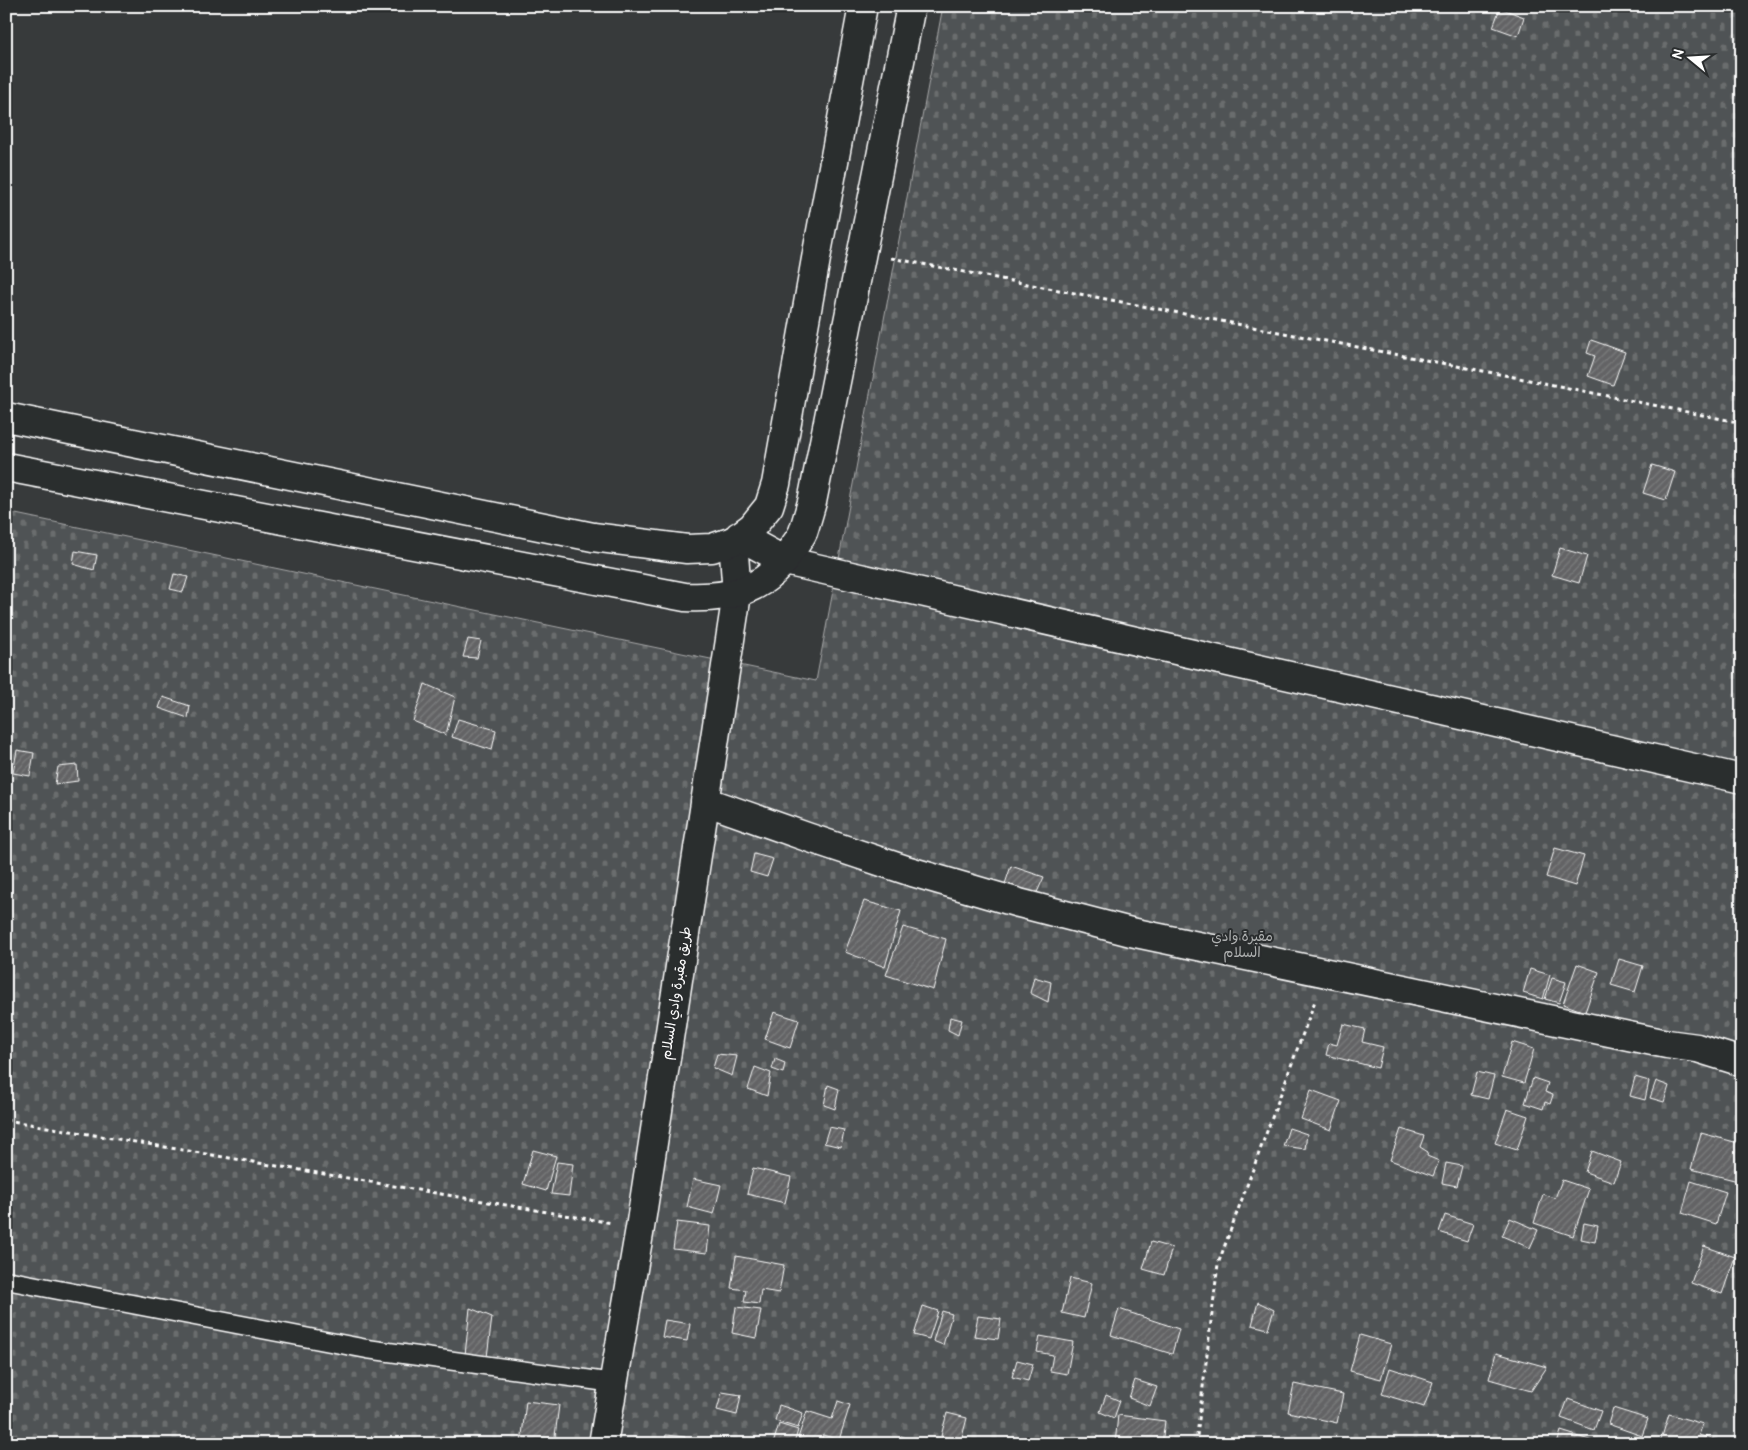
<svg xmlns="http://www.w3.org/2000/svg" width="1748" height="1450" font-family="Pangolin,'Playpen Sans Arabic',sans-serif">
<defs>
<pattern id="cemetery-stones" width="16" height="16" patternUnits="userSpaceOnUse" patternTransform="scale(1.25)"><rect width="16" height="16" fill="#505354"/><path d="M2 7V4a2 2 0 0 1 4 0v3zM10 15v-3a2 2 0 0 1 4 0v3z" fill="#6a6d6e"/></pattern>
<pattern id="building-hatch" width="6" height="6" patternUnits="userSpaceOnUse" patternTransform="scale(1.25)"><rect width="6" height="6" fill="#636465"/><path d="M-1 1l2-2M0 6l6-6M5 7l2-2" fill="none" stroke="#7a7b7c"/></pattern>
</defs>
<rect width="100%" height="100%" fill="#373a3b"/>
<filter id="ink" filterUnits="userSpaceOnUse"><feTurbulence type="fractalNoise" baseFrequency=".02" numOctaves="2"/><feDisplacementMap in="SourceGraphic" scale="10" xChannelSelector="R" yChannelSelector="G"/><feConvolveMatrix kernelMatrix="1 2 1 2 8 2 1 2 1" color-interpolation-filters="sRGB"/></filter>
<g filter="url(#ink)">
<!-- cemetery -->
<path fill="url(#cemetery-stones)" stroke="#a8a9aa" d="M 943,6 L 1742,6 L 1742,1444 L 6,1444 L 6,512 L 816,681 Z"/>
<!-- building -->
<path fill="url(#building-hatch)" stroke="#fff" d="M 1500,8 L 1524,17 L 1518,36 L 1493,27 Z
M 1591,340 L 1625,352 L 1613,385 L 1588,376 L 1595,356 L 1587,353 Z
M 1652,465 L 1675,472 L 1666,500 L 1643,493 Z
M 1560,548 L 1587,556 L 1579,583 L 1552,575 Z
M 75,551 L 97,555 L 94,570 L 73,564 Z
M 174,574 L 188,577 L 183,592 L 170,589 Z
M 468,639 L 481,641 L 477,658 L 463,657 Z
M 425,684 L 455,697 L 446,735 L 413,721 Z
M 163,697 L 190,706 L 188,718 L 159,708 Z
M 458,719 L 496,730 L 492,750 L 452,737 Z
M 17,750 L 34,753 L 30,776 L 13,773 Z
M 77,765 L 78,781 L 55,784 L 58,767 Z
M 1555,848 L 1584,856 L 1575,886 L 1546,877 Z
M 754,854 L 773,859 L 767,877 L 750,872 Z
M 1011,866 L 1044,877 L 1034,899 L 1004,887 Z
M 864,901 L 901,911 L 885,967 L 845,952 Z
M 903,927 L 946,939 L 933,990 L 886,975 Z
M 1619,959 L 1643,966 L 1635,992 L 1611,985 Z
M 1577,964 L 1599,972 L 1585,1012 L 1563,1004 Z
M 1530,969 L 1550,975 L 1543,999 L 1523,993 Z
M 1034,977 L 1051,982 L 1048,1002 L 1030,993 Z
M 1552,978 L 1566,982 L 1559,1003 L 1545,999 Z
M 774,1012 L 799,1020 L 790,1048 L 765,1039 Z
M 950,1017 L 962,1020 L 958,1035 L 948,1030 Z
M 1343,1024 L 1365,1029 L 1362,1042 L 1383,1047 L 1378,1068 L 1326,1055 L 1329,1043 L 1337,1045 Z
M 1512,1042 L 1534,1049 L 1524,1083 L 1502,1077 Z
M 717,1054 L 737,1056 L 732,1076 L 713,1068 Z
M 775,1059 L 785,1063 L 783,1073 L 772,1069 Z
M 755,1067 L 771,1073 L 767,1096 L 748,1089 Z
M 1477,1072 L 1494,1076 L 1488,1099 L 1471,1095 Z
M 1635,1077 L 1649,1081 L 1645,1100 L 1630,1096 Z
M 1533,1078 L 1548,1083 L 1545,1092 L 1553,1095 L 1550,1104 L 1545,1102 L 1543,1109 L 1525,1103 Z
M 1656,1081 L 1669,1086 L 1664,1102 L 1650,1098 Z
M 828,1085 L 839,1089 L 835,1109 L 824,1105 Z
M 1311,1090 L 1341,1101 L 1331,1130 L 1301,1119 Z
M 1507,1109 L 1528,1116 L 1517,1150 L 1495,1143 Z
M 829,1127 L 844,1130 L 841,1147 L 824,1143 Z
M 1289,1128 L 1307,1134 L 1305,1149 L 1283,1146 Z
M 1401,1129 L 1424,1136 L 1420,1147 L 1428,1152 L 1427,1156 L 1439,1161 L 1433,1176 L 1390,1160 Z
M 1701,1133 L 1742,1144 L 1742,1169 L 1738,1181 L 1691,1169 Z
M 533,1150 L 556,1156 L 546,1191 L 523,1184 Z
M 1592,1151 L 1621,1162 L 1614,1182 L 1585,1172 Z
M 557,1162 L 573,1164 L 569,1196 L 551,1194 Z
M 1446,1163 L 1462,1166 L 1457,1186 L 1442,1183 Z
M 753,1168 L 791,1177 L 785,1203 L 747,1194 Z
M 693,1179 L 721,1185 L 714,1214 L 687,1207 Z
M 1562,1180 L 1589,1189 L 1573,1236 L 1534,1223 L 1543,1194 L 1555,1198 Z
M 1691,1181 L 1726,1192 L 1716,1224 L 1682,1213 Z
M 1445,1215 L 1473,1224 L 1467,1241 L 1439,1232 Z
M 1510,1218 L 1538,1230 L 1530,1248 L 1502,1236 Z
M 677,1222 L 710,1226 L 707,1253 L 673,1249 Z
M 1584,1223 L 1598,1226 L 1595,1242 L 1581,1239 Z
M 1151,1242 L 1172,1248 L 1164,1275 L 1143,1269 Z
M 1704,1246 L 1735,1257 L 1722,1294 L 1691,1283 Z
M 736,1256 L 784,1265 L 779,1293 L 761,1290 L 759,1304 L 744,1302 L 746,1290 L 731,1288 Z
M 1070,1278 L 1092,1283 L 1084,1318 L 1062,1313 Z
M 1258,1302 L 1274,1310 L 1268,1329 L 1252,1325 Z
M 923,1306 L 938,1311 L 929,1339 L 914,1335 Z
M 736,1307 L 761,1310 L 756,1338 L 732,1333 Z
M 470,1308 L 492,1317 L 487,1357 L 465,1355 Z
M 1119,1309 L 1179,1329 L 1172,1354 L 1111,1335 Z
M 942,1311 L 952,1314 L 943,1345 L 933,1341 Z
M 978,1316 L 1001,1319 L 998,1339 L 974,1336 Z
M 665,1320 L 690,1324 L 687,1341 L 662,1337 Z
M 1360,1335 L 1391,1344 L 1381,1379 L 1350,1371 Z
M 1040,1336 L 1073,1342 L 1067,1374 L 1050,1371 L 1053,1355 L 1037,1352 Z
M 1496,1353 L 1547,1367 L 1531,1391 L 1489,1379 Z
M 1017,1360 L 1033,1364 L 1028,1381 L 1012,1377 Z
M 1390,1368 L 1433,1382 L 1424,1407 L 1382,1394 Z
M 1135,1380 L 1157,1387 L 1150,1406 L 1129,1398 Z
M 1294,1384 L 1343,1394 L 1337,1423 L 1288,1412 Z
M 722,1392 L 741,1395 L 737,1415 L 717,1410 Z
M 1106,1395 L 1120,1401 L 1114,1418 L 1100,1412 Z
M 1568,1399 L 1601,1411 L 1594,1430 L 1561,1418 Z
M 526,1401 L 559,1405 L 554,1444 L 521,1444 Z
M 838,1401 L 850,1405 L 839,1440 L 823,1435 L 820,1444 L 815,1444 L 798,1438 L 807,1411 L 832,1419 Z
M 779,1405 L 803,1413 L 798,1428 L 775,1421 Z
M 1613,1408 L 1648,1419 L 1642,1436 L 1608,1424 Z
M 947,1413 L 967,1418 L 961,1441 L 941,1436 Z
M 1669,1414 L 1703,1424 L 1699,1435 L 1729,1444 L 1660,1443 Z
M 1118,1415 L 1165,1421 L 1162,1444 L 1115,1444 Z
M 779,1424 L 798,1430 L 794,1444 L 773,1444 Z
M 1561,1431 L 1596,1442 L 1596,1444 L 1557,1444 Z
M 666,1435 L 685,1437 L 684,1444 L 664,1444 Z
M 901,1436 L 918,1442 L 917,1444 L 899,1444 Z"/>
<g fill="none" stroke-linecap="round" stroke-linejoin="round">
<defs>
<path id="lane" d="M 6,1280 L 367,1349 L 614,1383"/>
<path id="street" d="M 785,561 L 1742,779
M 705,801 L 807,837 L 909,871 L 1019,903 L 1131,932 L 1667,1044 L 1697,1048 L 1742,1062
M 603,1444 L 640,1228 L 737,594 L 733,541"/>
<path id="secondary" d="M 6,417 L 593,537 L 687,549 L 712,548 L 733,541 L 752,527 L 769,506 L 776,484 L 817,253 L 863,6
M 6,467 L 685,597 C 729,599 765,591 790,552 C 794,546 800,539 803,532 C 806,523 809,512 812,502 L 911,6
M 739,536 L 785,561"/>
</defs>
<!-- lane casing -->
<use href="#lane" stroke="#fff" stroke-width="21"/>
<!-- street casing -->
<use href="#street" stroke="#fff" stroke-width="31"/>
<!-- secondary casing -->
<use href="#secondary" stroke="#fff" stroke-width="31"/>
<!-- path -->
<path stroke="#fff" stroke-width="3" stroke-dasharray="4 4" stroke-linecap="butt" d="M 891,258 L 1514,377 L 1742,423
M 6,1120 L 612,1223
M 1196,1444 L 1218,1264 L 1315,1001"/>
<!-- lane -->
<use href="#lane" stroke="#2a2d2e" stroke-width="18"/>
<!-- street -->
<use href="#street" stroke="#2a2d2e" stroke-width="28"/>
<!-- secondary -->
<use href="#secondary" stroke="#2a2d2e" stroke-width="28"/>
</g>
</g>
<g text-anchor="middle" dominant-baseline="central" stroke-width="4" stroke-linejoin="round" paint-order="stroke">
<!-- park labels -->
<g font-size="14" fill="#b0b2b2" stroke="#2a2d2e">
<text x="1242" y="936">مقبرة وادي<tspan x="1242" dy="16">السلام</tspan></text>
</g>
<!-- street labels -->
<g font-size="14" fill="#fff" stroke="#2a2d2e">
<text transform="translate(676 993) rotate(-81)">طريق مقبرة وادي السلام</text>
</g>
</g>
<!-- margin -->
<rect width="1748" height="1450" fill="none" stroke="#2a2d2e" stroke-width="25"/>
<rect x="12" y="12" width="1723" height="1425" fill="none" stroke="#fff" stroke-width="2" filter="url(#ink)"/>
<!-- north arrow -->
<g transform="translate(1690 58) rotate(288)" stroke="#2a2d2e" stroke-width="4" paint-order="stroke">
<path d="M0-4L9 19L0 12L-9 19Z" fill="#ffffff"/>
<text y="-8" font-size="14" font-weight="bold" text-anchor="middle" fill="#ffffff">N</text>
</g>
</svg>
